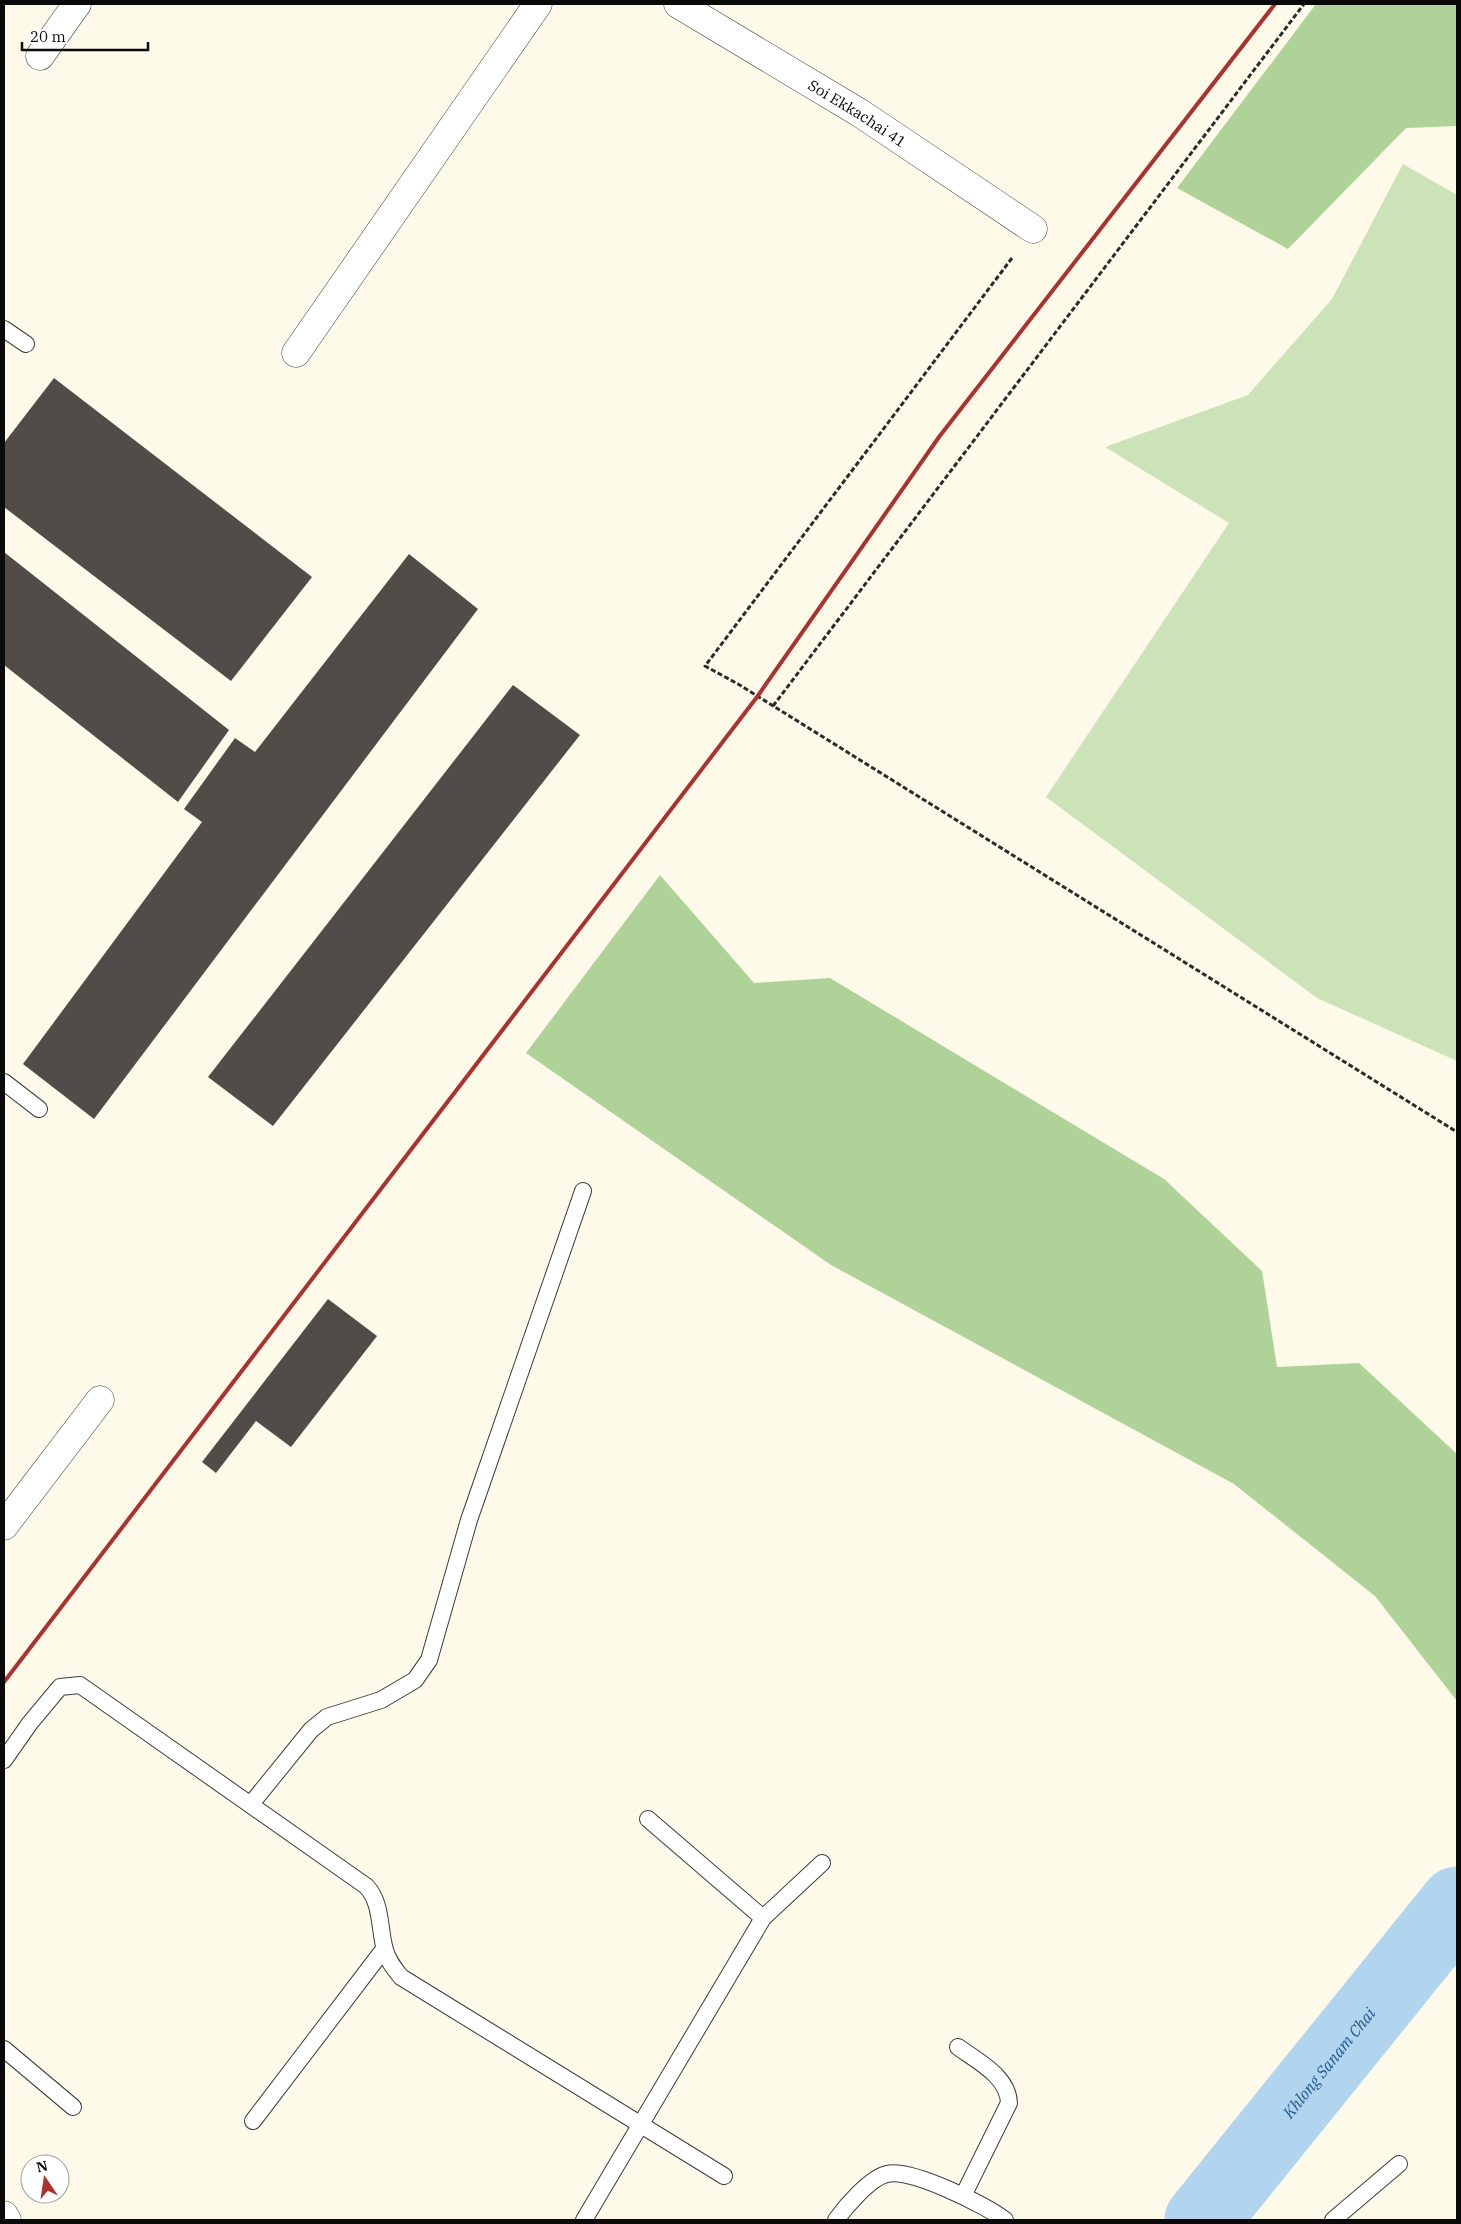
<svg xmlns="http://www.w3.org/2000/svg" width="1461" height="2224" font-family="'IBM Plex Serif',serif">
<rect width="100%" height="100%" fill="#fdfae9"/>
<!-- green -->
<path fill="#cbe3b7" d="M 1403,164 L 1457,195 L 1457,1061 L 1317,998 L 1046,797 L 1229,523 L 1105,447 L 1248,395 L 1332,299 Z"/>
<!-- forest -->
<path fill="#aed297" d="M 1316,4 L 1457,4 L 1457,126 L 1406,128 L 1288,249 L 1177,188 Z
M 660,875 L 754,983 L 830,978 L 1164,1179 L 1262,1271 L 1277,1367 L 1359,1363 L 1457,1454 L 1457,1701 L 1375,1596 L 1234,1484 L 831,1265 L 526,1053 Z"/>
<g fill="none" stroke-linecap="round" stroke-linejoin="round">
<!-- river -->
<path stroke="#b2d5ef" stroke-width="75" id="s1" d="M 1202,2220 L 1457,1904"/>
</g>
<!-- building -->
<path fill="#514c47" d="M 54,378 L 312,577 L 231,681 L 4,507 L 4,443 Z
M 4,552 L 229,730 L 178,802 L 4,665 Z
M 409,554 L 478,609 L 94,1119 L 23,1064 L 202,822 L 184,809 L 235,738 L 255,752 Z
M 513,685 L 580,735 L 273,1126 L 208,1077 Z
M 328,1299 L 377,1336 L 291,1447 L 256,1421 L 216,1473 L 202,1462 Z"/>
<g fill="none" stroke-linecap="round" stroke-linejoin="round">
<defs>
<path id="lane" d="M 4,329 L 26,344
M 4,1082 L 39,1109
M 4,1760 L 30,1723 L 60,1687 L 80,1685 L 366,1886 C 382,1902 379,1929 385,1950 C 388,1961 394,1968 401,1977 L 724,2176
M 251,1804 L 311,1730 L 327,1717 L 381,1700 L 415,1680 L 429,1660 L 469,1520 L 583,1191
M 763,1918 L 822,1863
M 958,2047 C 977,2061 1008,2076 1009,2103 L 963,2196
M 4,2049 L 73,2107
M 253,2121 L 384,1949
M 584,2220 L 763,1918 L 648,1819
M 836,2220 C 846,2206 870,2178 887,2174 C 911,2168 985,2205 1005,2220
M 1333,2220 L 1399,2164"/>
<g id="street">
<path id="s2" d="M 678,4 L 860,113 L 1033,229"/>
<path d="M 40,56 L 77,4"/>
<path d="M 296,353 L 538,4"/>
<path d="M 4,1526 L 100,1400"/>
<path d="M 4,2215 L 7,2220"/>
</g>
</defs>
<!-- lane casing -->
<use href="#lane" stroke="#3d3d3d" stroke-width="18"/>
<!-- street casing -->
<use href="#street" stroke="#3d3d3d" stroke-width="29"/>
<!-- path -->
<path stroke="#2c2c2c" stroke-width="3" stroke-dasharray="5 2.5" stroke-linecap="butt" d="M 1012,258 L 705,666 L 738,684 L 1457,1132
M 773,706 L 1304,4"/>
<!-- lane -->
<use href="#lane" stroke="#fff" stroke-width="16"/>
<!-- street -->
<use href="#street" stroke="#fff" stroke-width="28"/>
<!-- rail -->
<path stroke="#aa3231" stroke-width="4" d="M 4,1682 L 757,697 L 939,437 L 1275,4"/>
</g>
<g text-anchor="middle" dominant-baseline="central" stroke-width="5" stroke-linejoin="round" paint-order="stroke">
<!-- street labels -->
<g font-size="15" fill="#0a0a0a" stroke="#fff">
<text stroke="none"><textPath href="#s2" startOffset="210">Soi Ekkachai 41</textPath></text>
</g>
<!-- water labels -->
<g font-size="16" font-style="italic" fill="#21588d" stroke="#fff">
<text stroke="none"><textPath href="#s1" startOffset="202">Khlong Sanam Chai</textPath></text>
</g>
</g>
<!-- border -->
<rect width="1461" height="2224" fill="none" stroke="#0a0a0a" stroke-width="10"/>
<!-- north arrow -->
<g transform="translate(45 2179) rotate(347)"><circle r="24" fill="#ffffff" stroke="#9d9d9d"/>
<path d="M0-4L9 19L0 12L-9 19Z" fill="#aa3231"/>
<text y="-8" font-size="14" font-weight="bold" text-anchor="middle" fill="#0a0a0a">N</text>
</g>
<!-- scale -->
<path d="M22 42v8h126v-8" fill="none" stroke="#0a0a0a" stroke-width="2.5"/>
<text x="30" y="42" font-size="15" fill="#0a0a0a" stroke="#ffffff" stroke-width="4" paint-order="stroke">20 m</text>
</svg>
